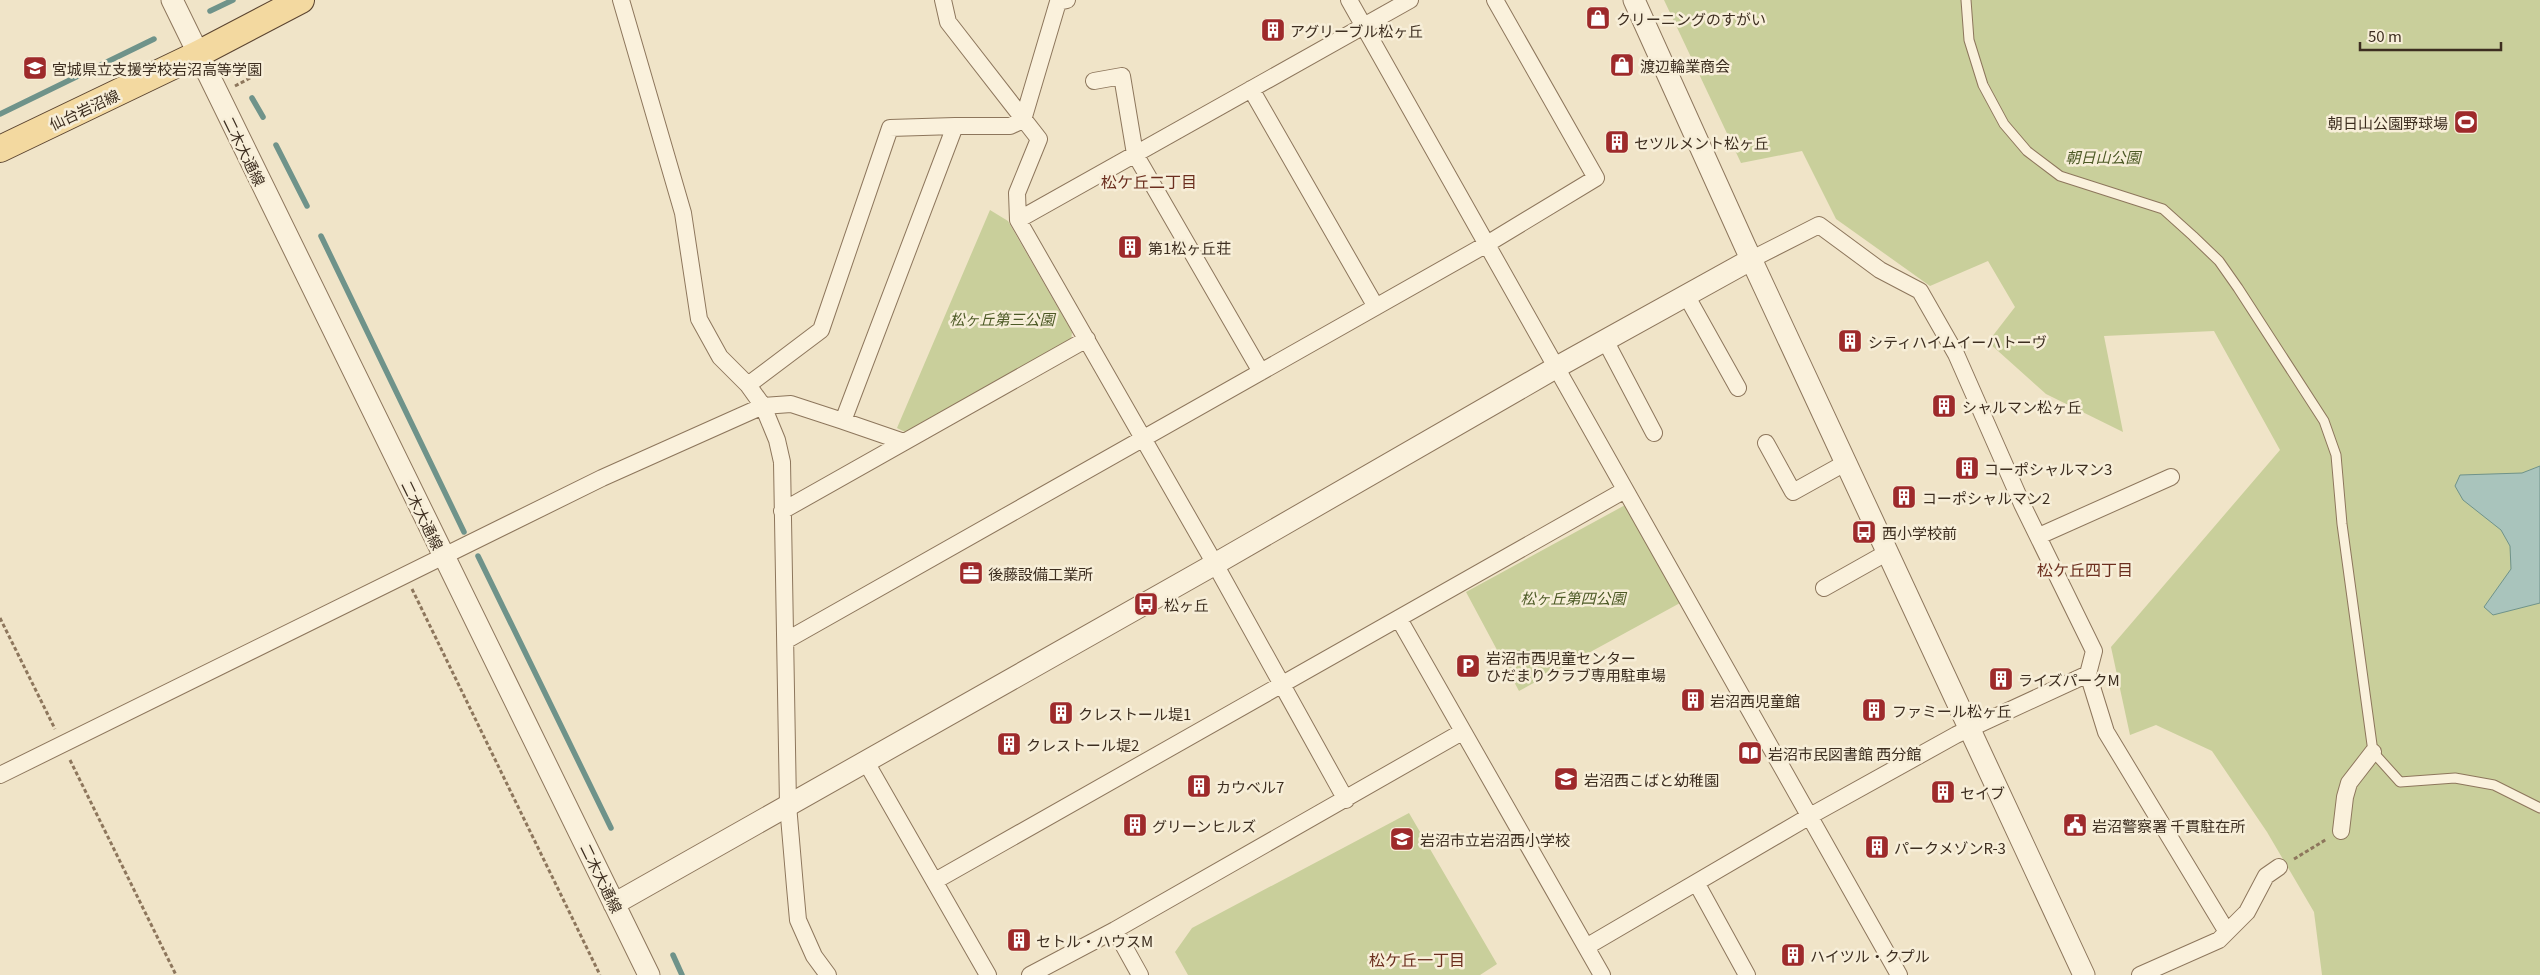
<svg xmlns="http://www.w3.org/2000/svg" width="2540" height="975" font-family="Georgia,'Noto Sans JP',serif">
<rect width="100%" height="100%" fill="#f0e4c8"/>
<!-- green -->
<path fill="#c9cf9b" d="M 1664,0 L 2540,0 L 2540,975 L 2322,975 L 2314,912 L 2267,832 L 2212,751 L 2156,725 L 2130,735 L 2111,647 L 2280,450 L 2214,331 L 2104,336 L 2123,432 L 2046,394 L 1988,342 L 2015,307 L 1988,261 L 1930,286 L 1836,219 L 1802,151 L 1741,163 Z
M 990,210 L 1008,221 L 1072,332 L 1071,342 L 909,434 L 897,428 Z
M 1627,504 L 1680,603 L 1519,691 L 1466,592 Z
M 1409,813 L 1497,964 L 1480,975 L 1188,975 L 1175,952 L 1192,928 Z"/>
<!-- water -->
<path fill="#a9c4bc" stroke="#6f938a" d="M 2540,466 L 2540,603 L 2493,615 L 2484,607 L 2511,569 L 2510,546 L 2501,530 L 2463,500 L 2455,486 L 2460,475 L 2522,473 Z"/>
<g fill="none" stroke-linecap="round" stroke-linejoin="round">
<!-- stream -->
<path stroke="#6f938a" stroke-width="5.5" d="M 210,11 L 233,0
M 252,98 L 263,117
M 0,114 L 154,39
M 276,145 L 307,206
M 321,236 L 464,532
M 478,556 L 611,828
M 673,955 L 682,975"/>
<defs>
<path id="service" d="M 1966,0 L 1969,40 L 1983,85 L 2004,124 L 2027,151 L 2060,176 L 2163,209 L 2193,236 L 2219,261 L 2238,288 L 2324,421 L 2336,455 L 2342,524 L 2373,752 L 2400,782 L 2455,778 L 2494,785 L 2540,808"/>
<path id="minor" d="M 621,0 L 683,213 L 699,319 L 720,357 L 748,385 L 763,406 L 777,440 L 782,462 L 788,805 L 795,887 L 798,920 L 814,956 L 828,975
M 943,0 L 948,22 L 1039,139 L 1017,193 L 1018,220 L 1215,564 L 1346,800
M 1349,0 L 1899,975
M 1094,81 L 1122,76 L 1135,154 L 1261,372
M 1251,89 L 1376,307
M 1018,220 L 1410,0
M 1752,259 L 1819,225 L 1880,270 L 1920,291 L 1956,354 L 2022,504 L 2094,651 L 2088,674 L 2106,732 L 2227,932
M 1686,295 L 1738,388
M 1605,340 L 1654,433
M 748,385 L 821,330 L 890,128 L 955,126
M 904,442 L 843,421 L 955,126 L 1010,126 L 1023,120 L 1058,2 L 1067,0
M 1766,443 L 1793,492 L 1847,462
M 782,511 L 1087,339
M 2039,536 L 2171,477
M 1824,588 L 1888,552
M 1399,619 L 1602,975
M 787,640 L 1487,244 L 1596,178 L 1495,0
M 866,762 L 988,975
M 0,775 L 602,478 L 763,406 L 791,404 L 843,421
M 2341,831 L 2345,797 L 2349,783 L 2373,752
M 935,881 L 1625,490
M 1697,884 L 1747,975
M 1115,930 L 1140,975
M 1586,947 L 1810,816 L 1956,735 L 2088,674
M 1030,975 L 1115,930 L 1462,732
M 2140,975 L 2219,940 L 2247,912 L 2266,876 L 2279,867"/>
<path id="tertiary" d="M 172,0 L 649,975
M 1634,0 L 1745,246 L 2084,975
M 614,904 L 1215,564 L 1557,367 L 1752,259"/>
<path id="primary" d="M 0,149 L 198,54 L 301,0"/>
</defs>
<!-- service casing -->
<use href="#service" stroke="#8d765c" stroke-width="11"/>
<!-- minor casing -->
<use href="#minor" stroke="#8d765c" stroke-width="18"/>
<!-- tertiary casing -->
<use href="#tertiary" stroke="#8d765c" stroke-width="23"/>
<!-- primary casing -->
<use href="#primary" stroke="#5b4430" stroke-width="28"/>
<!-- path -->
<path stroke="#8d765c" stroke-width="3" stroke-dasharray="4 2.5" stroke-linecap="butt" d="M 235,86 L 252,77
M 412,589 L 600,975
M 0,618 L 55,729
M 70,760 L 176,975
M 2294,859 L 2327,839"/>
<!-- service -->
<use href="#service" stroke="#faf1dc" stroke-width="9"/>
<!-- minor -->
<use href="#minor" stroke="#faf1dc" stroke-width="16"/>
<!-- tertiary -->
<use href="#tertiary" stroke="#faf1dc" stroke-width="21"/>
<!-- primary -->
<use href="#primary" stroke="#f3d9a0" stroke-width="26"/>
</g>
<!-- icons -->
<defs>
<symbol id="shop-square" viewBox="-11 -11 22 22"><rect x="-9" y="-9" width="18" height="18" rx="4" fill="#9e2a2b" stroke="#f7eed8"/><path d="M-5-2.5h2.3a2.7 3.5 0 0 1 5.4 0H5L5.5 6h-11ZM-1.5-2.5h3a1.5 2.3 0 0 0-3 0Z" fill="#fff"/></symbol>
<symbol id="building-square" viewBox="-11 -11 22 22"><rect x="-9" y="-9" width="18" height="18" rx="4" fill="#9e2a2b" stroke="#f7eed8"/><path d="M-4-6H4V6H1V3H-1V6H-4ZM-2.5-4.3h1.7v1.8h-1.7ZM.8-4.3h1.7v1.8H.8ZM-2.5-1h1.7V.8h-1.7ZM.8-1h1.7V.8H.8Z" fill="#fff"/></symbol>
<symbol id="school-square" viewBox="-11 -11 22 22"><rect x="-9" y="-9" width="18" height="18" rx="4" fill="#9e2a2b" stroke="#f7eed8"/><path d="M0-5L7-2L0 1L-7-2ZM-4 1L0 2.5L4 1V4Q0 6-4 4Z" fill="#fff"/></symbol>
<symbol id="stadium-square" viewBox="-11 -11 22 22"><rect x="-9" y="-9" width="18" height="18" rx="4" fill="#9e2a2b" stroke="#f7eed8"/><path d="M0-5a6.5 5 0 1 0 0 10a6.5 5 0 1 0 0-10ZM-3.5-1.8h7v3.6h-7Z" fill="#fff"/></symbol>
<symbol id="bus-square" viewBox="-11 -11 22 22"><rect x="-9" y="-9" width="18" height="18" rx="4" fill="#9e2a2b" stroke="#f7eed8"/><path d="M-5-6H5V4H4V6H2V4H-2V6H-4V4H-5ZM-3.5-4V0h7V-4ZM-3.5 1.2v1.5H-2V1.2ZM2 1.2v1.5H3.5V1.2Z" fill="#fff"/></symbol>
<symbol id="office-square" viewBox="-11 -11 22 22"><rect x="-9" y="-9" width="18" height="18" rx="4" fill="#9e2a2b" stroke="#f7eed8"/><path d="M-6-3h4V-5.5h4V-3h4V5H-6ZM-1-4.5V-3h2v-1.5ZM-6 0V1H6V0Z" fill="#fff"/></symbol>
<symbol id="parking-square" viewBox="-11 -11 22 22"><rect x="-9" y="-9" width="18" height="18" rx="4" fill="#9e2a2b" stroke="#f7eed8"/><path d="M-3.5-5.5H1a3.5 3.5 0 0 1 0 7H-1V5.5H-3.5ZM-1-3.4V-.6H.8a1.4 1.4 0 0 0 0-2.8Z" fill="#fff"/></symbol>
<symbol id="library-square" viewBox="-11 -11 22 22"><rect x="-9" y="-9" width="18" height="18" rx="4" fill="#9e2a2b" stroke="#f7eed8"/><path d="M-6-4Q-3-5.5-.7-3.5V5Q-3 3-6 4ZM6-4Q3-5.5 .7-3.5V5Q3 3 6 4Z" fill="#fff"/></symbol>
<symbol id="civic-square" viewBox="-11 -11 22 22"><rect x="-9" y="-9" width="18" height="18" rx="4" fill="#9e2a2b" stroke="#f7eed8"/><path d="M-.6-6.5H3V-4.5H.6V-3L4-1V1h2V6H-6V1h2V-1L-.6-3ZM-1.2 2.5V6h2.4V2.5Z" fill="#fff"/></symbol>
</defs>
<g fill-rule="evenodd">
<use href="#shop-square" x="1584" y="4" width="28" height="28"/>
<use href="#building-square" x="1259" y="16" width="28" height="28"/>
<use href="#shop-square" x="1608" y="51" width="28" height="28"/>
<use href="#school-square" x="21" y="54" width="28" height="28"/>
<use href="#stadium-square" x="2452" y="108" width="28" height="28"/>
<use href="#building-square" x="1603" y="128" width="28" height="28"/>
<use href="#building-square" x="1116" y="233" width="28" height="28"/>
<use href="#building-square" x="1836" y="327" width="28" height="28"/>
<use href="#building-square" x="1930" y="392" width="28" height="28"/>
<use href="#building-square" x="1953" y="454" width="28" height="28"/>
<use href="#building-square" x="1890" y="483" width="28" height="28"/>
<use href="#bus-square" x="1850" y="518" width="28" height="28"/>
<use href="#office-square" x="957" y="559" width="28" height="28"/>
<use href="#bus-square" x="1132" y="590" width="28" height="28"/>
<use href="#parking-square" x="1454" y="652" width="28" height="28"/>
<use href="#building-square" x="1987" y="665" width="28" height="28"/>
<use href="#building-square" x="1679" y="686" width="28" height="28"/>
<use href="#building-square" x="1860" y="696" width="28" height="28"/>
<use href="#building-square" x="1047" y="699" width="28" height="28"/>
<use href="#building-square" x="995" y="730" width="28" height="28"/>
<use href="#library-square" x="1736" y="739" width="28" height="28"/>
<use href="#school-square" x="1552" y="765" width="28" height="28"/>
<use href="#building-square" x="1185" y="772" width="28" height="28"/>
<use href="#building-square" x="1929" y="778" width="28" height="28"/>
<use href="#building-square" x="1121" y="811" width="28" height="28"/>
<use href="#civic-square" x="2061" y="811" width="28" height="28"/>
<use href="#school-square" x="1388" y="825" width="28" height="28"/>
<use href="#building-square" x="1863" y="833" width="28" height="28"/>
<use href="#building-square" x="1005" y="926" width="28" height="28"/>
<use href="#building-square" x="1779" y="941" width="28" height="28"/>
</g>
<g text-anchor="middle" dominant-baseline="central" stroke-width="5" stroke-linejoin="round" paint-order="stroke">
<!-- poi labels -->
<g font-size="15" fill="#3d2e20" stroke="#f7eed8" text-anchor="start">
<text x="1616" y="18">クリーニングのすがい</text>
<text x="1290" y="30">アグリーブル松ヶ丘</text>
<text x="1640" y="65">渡辺輪業商会</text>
<text x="52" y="68">宮城県立支援学校岩沼高等学園</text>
<text x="2448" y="122" text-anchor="end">朝日山公園野球場</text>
<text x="1634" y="142">セツルメント松ヶ丘</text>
<text x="1148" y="247">第1松ヶ丘荘</text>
<text x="1868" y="341">シティハイムイーハトーヴ</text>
<text x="1962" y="406">シャルマン松ヶ丘</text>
<text x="1984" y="468">コーポシャルマン3</text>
<text x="1922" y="497">コーポシャルマン2</text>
<text x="1882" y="532">西小学校前</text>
<text x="988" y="573">後藤設備工業所</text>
<text x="1164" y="604">松ヶ丘</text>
<text x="1486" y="657">岩沼市西児童センター<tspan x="1486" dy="17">ひだまりクラブ専用駐車場</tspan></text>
<text x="2018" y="679">ライズパークM</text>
<text x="1710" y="700">岩沼西児童館</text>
<text x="1892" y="710">ファミール松ヶ丘</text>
<text x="1078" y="713">クレストール堤1</text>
<text x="1026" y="744">クレストール堤2</text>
<text x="1768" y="753">岩沼市民図書館 西分館</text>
<text x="1584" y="779">岩沼西こばと幼稚園</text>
<text x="1216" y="786">カウベル7</text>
<text x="1960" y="792">セイブ</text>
<text x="1152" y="825">グリーンヒルズ</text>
<text x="2092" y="825">岩沼警察署 千貫駐在所</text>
<text x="1420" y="839">岩沼市立岩沼西小学校</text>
<text x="1894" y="847">パークメゾンR-3</text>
<text x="1036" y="940">セトル・ハウスM</text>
<text x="1810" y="955">ハイツル・クプル</text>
</g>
<!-- street labels -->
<g font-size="15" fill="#3d2e20" stroke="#f7eed8">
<text transform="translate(84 109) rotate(-25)">仙台岩沼線</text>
<text transform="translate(245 151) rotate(64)">二木大通線</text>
<text transform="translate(423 515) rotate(64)">二木大通線</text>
<text transform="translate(602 878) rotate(64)">二木大通線</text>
</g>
<!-- park labels -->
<g font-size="15" font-style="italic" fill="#4d5a26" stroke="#f7eed8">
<text x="2103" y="156">朝日山公園</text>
<text x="1002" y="318">松ヶ丘第三公園</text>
<text x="1573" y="597">松ヶ丘第四公園</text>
</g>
<!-- neighbourhood labels -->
<g font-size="16" fill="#6b2e1e" stroke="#f7eed8">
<text x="1149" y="181">松ケ丘二丁目</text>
<text x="2085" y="569">松ケ丘四丁目</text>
<text x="1417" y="959">松ケ丘一丁目</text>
</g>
</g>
<!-- scale -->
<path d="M2360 42v8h141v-8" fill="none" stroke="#3d2e20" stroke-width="2.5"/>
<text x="2368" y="42" font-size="15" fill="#3d2e20" stroke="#f7eed8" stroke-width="4" paint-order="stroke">50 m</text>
</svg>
